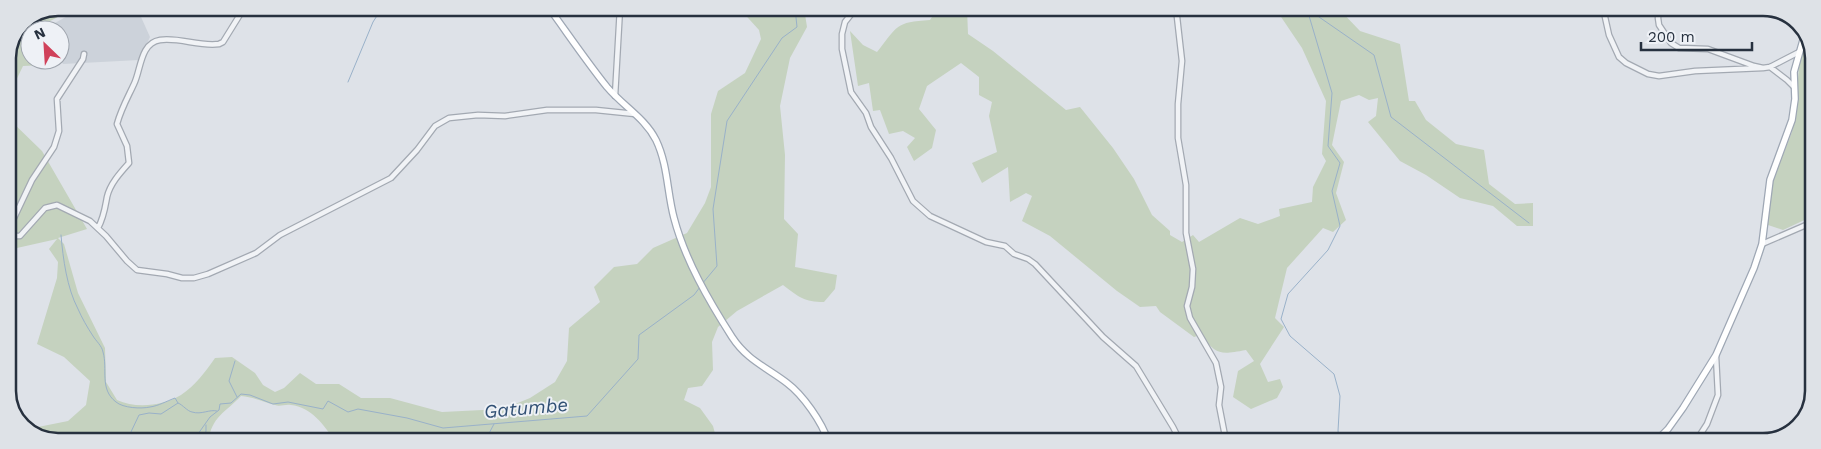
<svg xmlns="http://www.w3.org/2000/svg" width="1821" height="449" font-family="'Work Sans',sans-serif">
<rect width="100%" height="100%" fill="#dee2e8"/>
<!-- built -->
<path fill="#ccd2da" d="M 82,8 L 137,8 L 150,37 L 139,60 L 63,64 L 60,59 L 60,30 L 44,29 Z"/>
<!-- green -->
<path fill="#c5d2bf" d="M 58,8 L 75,8 L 33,30 L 30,30 L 30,60 L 43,60 L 45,65 L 23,66 L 8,97 L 8,58 L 22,22 Z
M 739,8 L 804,8 L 807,27 L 790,58 L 780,106 L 785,155 L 784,219 L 798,234 L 795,267 L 837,275 L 835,289 L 824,302 C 804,302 799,297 783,285 L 737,311 L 718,327 L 712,342 L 713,370 L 702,386 L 688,388 L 684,400 L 700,408 L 713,426 L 717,441 L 335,441 C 324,425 311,407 291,405 C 285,404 280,407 275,405 C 263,402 254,397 241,396 C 227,411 210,418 209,441 L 48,440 L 38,435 L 38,427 L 68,421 L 86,405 L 90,381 L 64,357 L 37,344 L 57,278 L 58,262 L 49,249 L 57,239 L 8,250 L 8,118 L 42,151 L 87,229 L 58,238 L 64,244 L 78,293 L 105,348 L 106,382 L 117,400 C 136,409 163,406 181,395 C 195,386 206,371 215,358 L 232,357 L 255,373 L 263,385 L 275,392 L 284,388 L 300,373 L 316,384 L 339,384 L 361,398 L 390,398 L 442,412 L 503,409 L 530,398 L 555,382 L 567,361 L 569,328 L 600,302 L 594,287 L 614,267 L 637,264 L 653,248 L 687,233 L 705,203 L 711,187 L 711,114 L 718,91 L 745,73 L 761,39 L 759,30 Z
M 938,8 L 967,8 L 968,34 L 993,51 L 1066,110 L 1080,107 L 1113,148 L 1134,179 L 1152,215 L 1170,231 L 1170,235 L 1182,242 L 1193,235 L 1199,242 L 1240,218 L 1258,224 L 1280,216 L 1279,209 L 1312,202 L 1313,187 L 1326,161 L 1322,154 L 1326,101 L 1302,48 L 1275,8 L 1338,8 L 1360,31 L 1400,44 L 1409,101 L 1415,101 L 1426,120 L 1456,144 L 1484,150 L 1489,184 L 1515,204 L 1533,203 L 1533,226 L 1517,226 L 1493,206 L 1460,198 L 1426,175 L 1400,161 L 1368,122 L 1376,116 L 1378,98 L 1369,100 L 1359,95 L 1341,101 L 1332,145 L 1344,162 L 1336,193 L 1346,220 L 1333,232 L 1323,228 L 1287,268 L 1275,318 L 1284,327 L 1260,364 L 1268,382 L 1280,379 L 1283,387 L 1277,398 L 1251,409 L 1233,397 L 1238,371 L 1254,361 L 1246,350 C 1219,355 1218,355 1200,335 L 1194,337 L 1160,312 L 1156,306 L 1140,307 L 1117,291 L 1050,236 L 1022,221 L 1032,196 L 1026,193 L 1010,202 L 1008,167 L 982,183 L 972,163 L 997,152 L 989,116 L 992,102 L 979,95 L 979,77 L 961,63 L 927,86 L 919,109 L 936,130 L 932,148 L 914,161 L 907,147 L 915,138 L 903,131 L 889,134 L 880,110 L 873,111 L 869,83 L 858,86 L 850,31 L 863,45 L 877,52 C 898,26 895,22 930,20 Z
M 1804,49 L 1811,53 L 1813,52 L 1813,216 L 1783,230 L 1768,225 L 1772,182 L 1792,132 L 1796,104 L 1799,66 Z"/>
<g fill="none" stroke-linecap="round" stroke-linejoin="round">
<!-- stream -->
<path stroke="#99b1c9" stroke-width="1" d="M 1306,8 L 1374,55 L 1391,117 L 1529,223
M 1307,9 L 1332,93 L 1328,146 L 1340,163 L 1332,191 L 1340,226 L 1328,250 L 1288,294 L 1281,319 L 1290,336 L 1334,374 L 1340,396 L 1338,431 L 1340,441
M 348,82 L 373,22 L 382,8
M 61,235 C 63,259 67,288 78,309 C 82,318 87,327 93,336 C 96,341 102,346 103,352 C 108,369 99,389 116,402 C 123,408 141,409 150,407 C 158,406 167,401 175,398 L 178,403
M 702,284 L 717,266 L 713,209 L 727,121 L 782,38 L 797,27 L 795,8
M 235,361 L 229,381 L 237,397
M 116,441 L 119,437 L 123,438 L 130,434 L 139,415 L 149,413 L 161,414 L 178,403 C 183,405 187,411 192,412 C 202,415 209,409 217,411
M 193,441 L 210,417 L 219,410 L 220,404 L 231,403 L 241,394 L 250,395 L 273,404 L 288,402 L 323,409 L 328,401 L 348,412 L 358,409 L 407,418 L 443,428 L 587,416 L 638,359 L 639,335 L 694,295 L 700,287
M 203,441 L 206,431 L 206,425
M 485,441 L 494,424"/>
<defs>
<path id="minor" d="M 856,8 L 845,22 L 842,34 L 842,49 L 851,92 L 866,113 L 871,127 L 891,158 L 913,201 L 930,216 L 986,242 L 1005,246 L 1014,254 L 1028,259 L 1035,264 L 1103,337 L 1136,366 L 1173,427 L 1176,433 L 1177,441
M 1176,8 L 1182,61 L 1178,104 L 1178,138 L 1186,185 L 1186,233 L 1193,269 L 1192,287 L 1187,306 L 1190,318 L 1216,363 L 1221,387 L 1219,405 L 1226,441
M 1603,8 L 1609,35 L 1619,57 L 1626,63 L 1648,74 L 1659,76 L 1695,71 L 1763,68
M 1659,8 L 1658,18 L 1659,25 L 1671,43 L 1679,48 L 1708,49 L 1754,66 L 1763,68 L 1770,67 L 1799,52
M 1770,67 L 1787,80 L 1794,87
M 615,96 L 620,8
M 8,221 L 14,218 L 32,180 L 54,147 L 59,131 L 57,99 L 83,59 L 84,54
M 98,228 C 104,217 105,208 107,197 C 110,184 120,173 129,163 L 127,146 L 117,124 C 121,109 128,97 134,84 C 141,70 140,43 160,40 C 179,37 200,47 219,44 L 223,42 L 241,13 L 241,8
M 8,229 L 16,236 L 20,236 L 45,208 L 57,205 L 90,221 L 106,236 L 127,261 L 137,270 L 167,274 L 182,278 L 194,278 L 208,274 L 256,253 L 280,235 L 391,178 L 417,150 L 435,126 L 449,118 L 478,115 L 505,116 L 547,110 L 596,110 L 635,114
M 1762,244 L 1813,222
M 1696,441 L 1707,424 L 1718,395 L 1716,356"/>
<path id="major" d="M 549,8 C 568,34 587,62 607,87 C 623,106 645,118 656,140 C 668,165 667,192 674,218 C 685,260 709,301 732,337 C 747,360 766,367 787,383 C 803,395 822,422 828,441
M 1656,441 L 1668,429 L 1683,408 L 1716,355 L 1754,268 L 1762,244 L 1770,180 L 1792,120 L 1795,99 L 1794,72 L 1805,33"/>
</defs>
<!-- minor casing -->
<use href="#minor" stroke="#a3a9b2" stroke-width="7"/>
<!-- major casing -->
<use href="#major" stroke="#9ea7b4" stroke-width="8"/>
<!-- minor -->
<use href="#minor" stroke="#f1f3f6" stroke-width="4.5"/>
<!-- major -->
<use href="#major" stroke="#fff" stroke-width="5.5"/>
</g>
<g text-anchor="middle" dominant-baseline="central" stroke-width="4" stroke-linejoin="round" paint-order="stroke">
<!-- water labels -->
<g font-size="19" font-style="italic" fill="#315074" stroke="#eef1f6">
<text transform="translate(526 408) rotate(-5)">Gatumbe</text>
</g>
</g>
<!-- crop -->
<path d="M0 0H1821V449H0ZM58 16H1763A42 42 0 0 1 1805 58V391A42 42 0 0 1 1763 433H58A42 42 0 0 1 16 391V58A42 42 0 0 1 58 16Z" fill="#dee2e7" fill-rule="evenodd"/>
<path fill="none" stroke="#27313f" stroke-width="2.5" d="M58 16H1763A42 42 0 0 1 1805 58V391A42 42 0 0 1 1763 433H58A42 42 0 0 1 16 391V58A42 42 0 0 1 58 16Z"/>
<!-- north arrow -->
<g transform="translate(45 45) rotate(335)"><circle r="24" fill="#eef1f6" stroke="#9ea4ad"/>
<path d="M0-4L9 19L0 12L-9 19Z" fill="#d0415a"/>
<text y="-8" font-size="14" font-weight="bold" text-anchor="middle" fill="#27313f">N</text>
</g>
<!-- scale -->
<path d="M1641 42v8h111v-8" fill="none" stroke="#27313f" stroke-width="2.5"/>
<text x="1648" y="42" font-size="15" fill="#27313f" stroke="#eef1f6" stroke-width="4" paint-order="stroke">200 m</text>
</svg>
